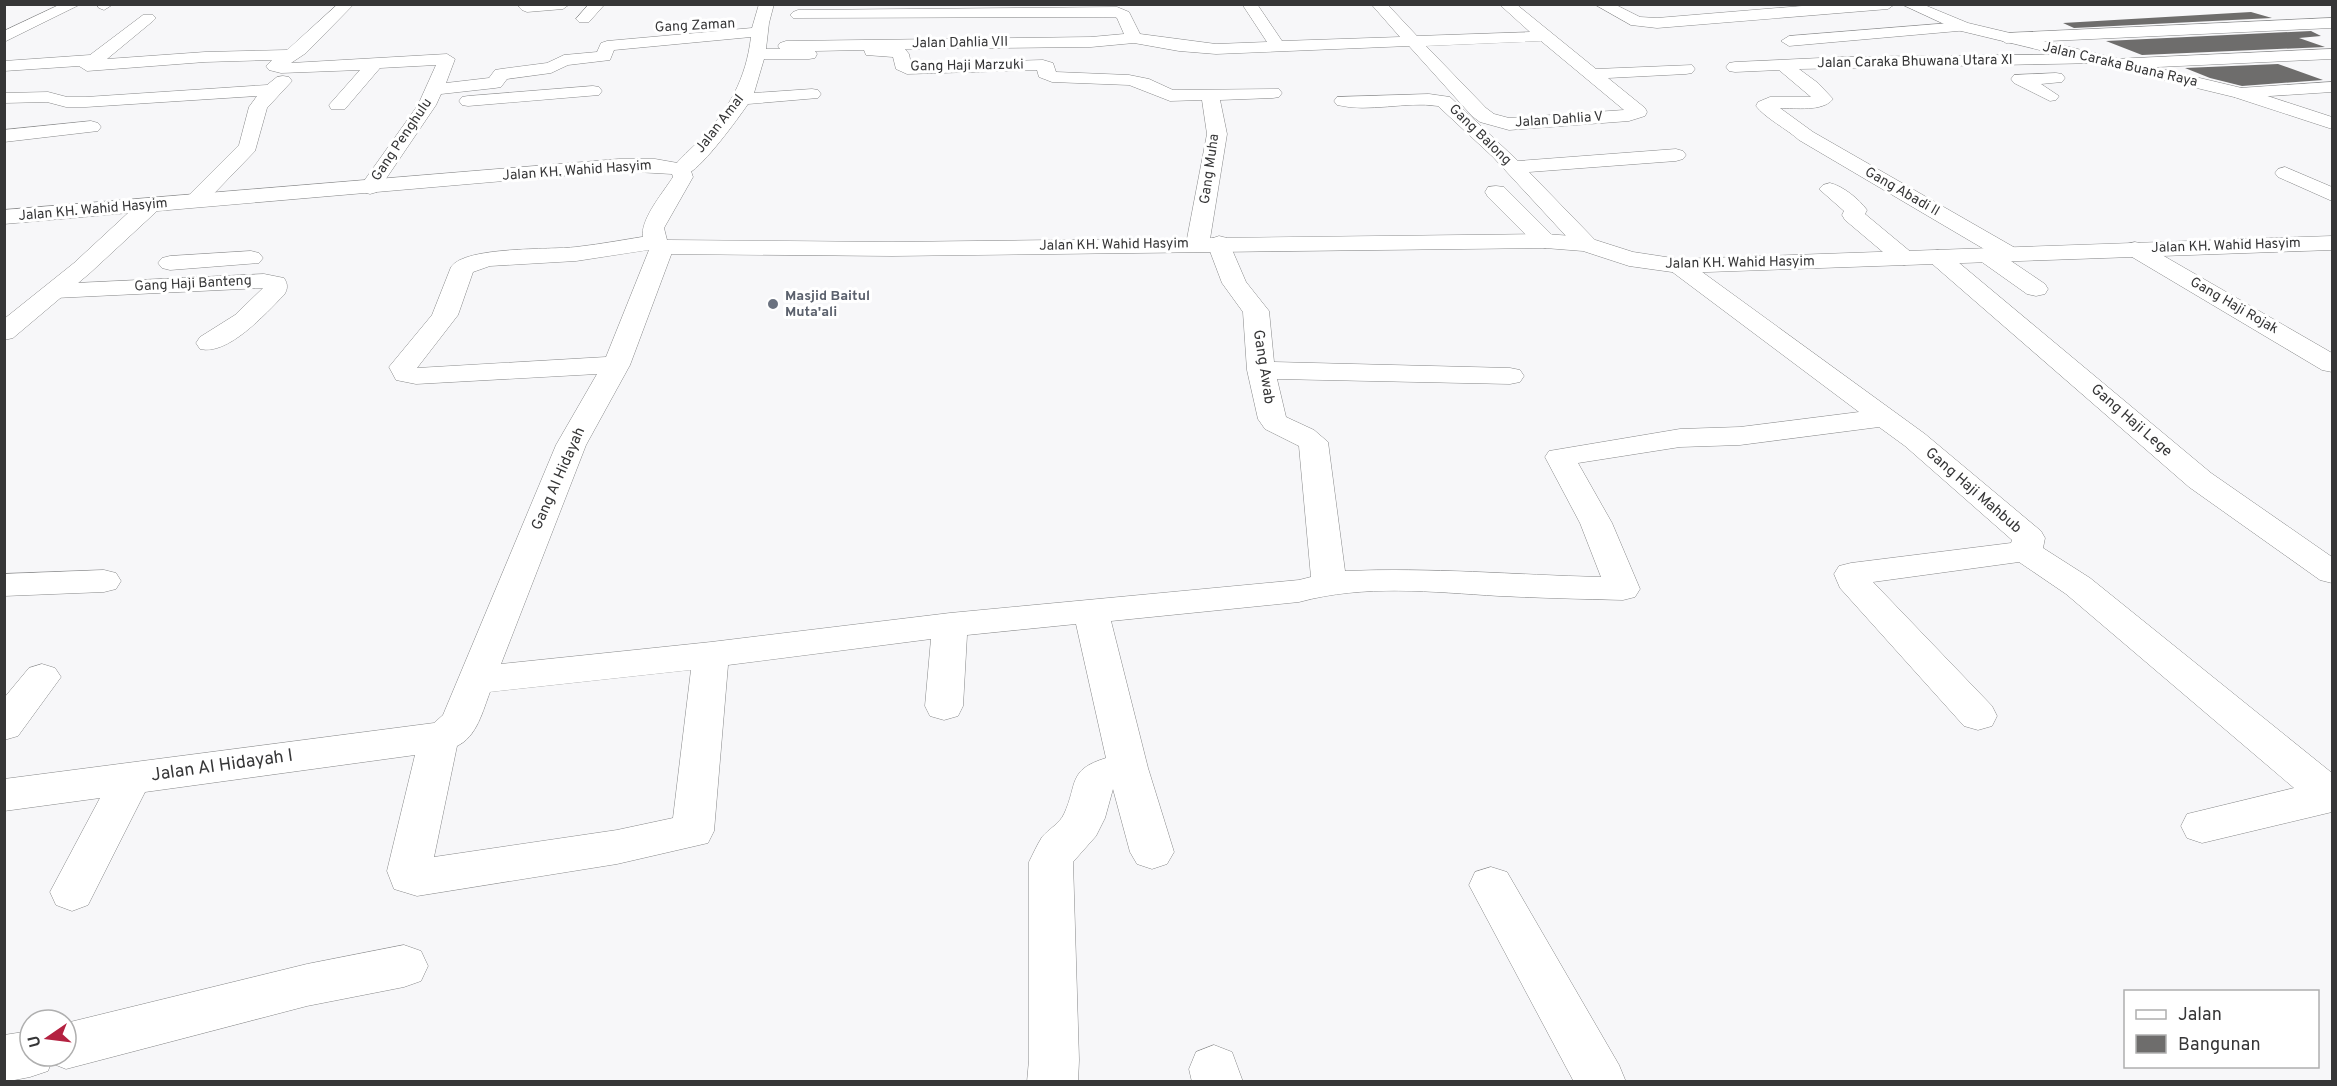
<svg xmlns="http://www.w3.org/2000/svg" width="2337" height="1086" font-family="Overpass,sans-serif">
<rect width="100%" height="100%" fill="#f7f7f9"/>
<!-- building -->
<path fill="#6e6d6c" d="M 2251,12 L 2272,18 L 2074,28 L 2063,23 Z
M 2311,31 L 2321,36 L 2299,38 L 2325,47 L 2142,55 L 2106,41 Z
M 2278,64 L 2323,80 L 2242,86 L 2210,78 L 2185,68 Z"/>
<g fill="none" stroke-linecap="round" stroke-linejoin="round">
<defs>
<path id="street" d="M 61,4 L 81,4 L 4,42 L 4,31 Z
M 96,4 L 112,4 L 112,5 L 104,10 L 99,8 Z
M 338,4 L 354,4 L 306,53 L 291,63 L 447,54 L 455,59 L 446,83 L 489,78 L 495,70 L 501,69 L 547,63 L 564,55 L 597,52 L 601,43 L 607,41 L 752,28 L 759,4 L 774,4 L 769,23 L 766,49 L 780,49 L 778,46 L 780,43 L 786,41 L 1091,37 L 1124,34 L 1117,18 L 1115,17 L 793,18 L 790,15 L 793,12 L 798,10 L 1117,7 L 1129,12 L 1140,34 L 1216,44 L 1267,42 L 1242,4 L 1257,4 L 1282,41 L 1400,37 L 1371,4 L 1387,4 L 1417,36 L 1530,32 L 1499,4 L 1516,4 L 1596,69 L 1692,65 L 1695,69 L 1692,73 L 1686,74 L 1608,78 L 1645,108 L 1647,112 L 1645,116 L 1629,121 L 1509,130 L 1480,122 L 1472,116 L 1409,46 L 1216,54 L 1179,51 L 1134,43 L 1091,47 L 905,49 L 909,54 L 911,64 L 1043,60 L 1053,63 L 1056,72 L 1129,75 L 1149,79 L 1173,90 L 1279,89 L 1282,93 L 1279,97 L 1273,98 L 1220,100 L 1227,134 L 1210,239 L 1219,236 L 1227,238 L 1246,282 L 1269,311 L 1274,362 L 1510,368 L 1520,370 L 1524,376 L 1520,382 L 1510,384 L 1277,379 L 1286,417 L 1314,430 L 1328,442 L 1345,571 C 1430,567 1515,575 1601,577 L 1580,523 L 1545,457 L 1549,451 L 1680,429 L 1740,427 L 1859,412 L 1671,271 L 1667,266 L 1671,261 L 1679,259 L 1687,261 L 1925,434 L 2041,531 L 2045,538 L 2043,548 L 2090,578 L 2332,773 L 2332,812 L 2202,843 L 2187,838 L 2181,826 L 2187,814 L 2294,788 L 2066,594 L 2019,562 L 1873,582 L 1992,706 L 1997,716 L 1992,726 L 1978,730 L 1964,726 L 1840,588 L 1834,574 L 1839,566 L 1851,563 L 2011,543 L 2012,540 L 1905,446 L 1879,427 L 1740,445 L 1680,447 L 1578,463 L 1612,523 L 1640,589 L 1635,597 L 1623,600 C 1582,599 1540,598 1499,596 C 1432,592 1365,584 1299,602 L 1111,621 L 1148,768 L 1174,852 L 1167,864 L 1152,869 L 1137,864 L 1130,852 L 1113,789 L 1105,818 L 1096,836 L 1073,862 L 1079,1060 L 1078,1082 L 1027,1082 L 1029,1060 L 1029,862 C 1033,854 1037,845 1042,837 C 1049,829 1060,823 1064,814 C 1078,784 1067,770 1106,758 L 1076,624 L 967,635 L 963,706 L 958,716 L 944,720 L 930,716 L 925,706 L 931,639 L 728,665 L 714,831 L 708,843 L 617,864 L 417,896 L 394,889 L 387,871 L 415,755 L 145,792 L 88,905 L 72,911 L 56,905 L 50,892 L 100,798 L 4,811 L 4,779 L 434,723 L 443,715 L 556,445 L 597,374 L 416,384 L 396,380 L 389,367 L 432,315 L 451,267 C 465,246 550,250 576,247 C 602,244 628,239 654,235 L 662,237 L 674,247 L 630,365 L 586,445 L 501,664 L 711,642 L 950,613 L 1299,580 L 1311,577 L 1299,446 L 1265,429 L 1258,419 L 1247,370 L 1243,312 L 1222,283 L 1208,246 L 1206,249 L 1198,251 L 1190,249 L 1186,244 L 1207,134 L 1202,100 L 1170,101 L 1129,85 L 1052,82 L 1039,77 L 1037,70 L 907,74 L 896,69 L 893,57 L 866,55 L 864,50 L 815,51 L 817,54 L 815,58 L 809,59 L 764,59 L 754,93 L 812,89 L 818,90 L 821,94 L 818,98 L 748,104 C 737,120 704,165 689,173 C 684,176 679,174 675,173 L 672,169 C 680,158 691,149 701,139 C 729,109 746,79 751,37 L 614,50 L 610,60 L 568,65 L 551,73 L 507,79 L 501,87 L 495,88 L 441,94 L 436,105 L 377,192 L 370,194 L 363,192 L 359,188 L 418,105 L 436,65 L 380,68 L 345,109 L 331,109 L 329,105 L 360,70 L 281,73 L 269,70 L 266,66 L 272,60 L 205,62 L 87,71 L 79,66 L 4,71 L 4,61 L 90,55 L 143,15 L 153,15 L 156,18 L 153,21 L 107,59 L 205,52 L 287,50 ZM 1541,41 L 1624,110 L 1509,118 L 1494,114 L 1486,108 L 1426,46 ZM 649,250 L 606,357 L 417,368 L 458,315 L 473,272 L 490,266 L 576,261 ZM 691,670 L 673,818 L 617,830 L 434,857 L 457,746 C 477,737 483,710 490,692 Z
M 521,4 L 570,4 L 563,9 L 527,12 L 522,10 L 519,7 Z
M 589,4 L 605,4 L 589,22 L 579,22 L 576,19 Z
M 1594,4 L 1614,4 L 1640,17 L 1657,18 L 1826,4 L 1895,4 L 1888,9 L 1657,28 L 1631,25 Z
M 2332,18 L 2332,28 L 2006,43 L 1998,38 L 2006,33 Z
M 1963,22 L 1971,27 L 1969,30 L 1789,46 L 1781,41 L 1789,36 Z
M 2332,49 L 2332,59 L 2114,69 L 2108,68 L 2105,64 L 2108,60 L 2114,59 Z
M 2095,54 L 2103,59 L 2101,63 L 1799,69 L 1818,83 L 1833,99 C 1823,112 1795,108 1780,108 L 1813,132 L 2017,249 L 2021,254 L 2017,259 L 2011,261 L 2045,284 L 2048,289 L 2045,294 L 2036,296 L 2027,294 L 1979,260 L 1975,255 L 1979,250 L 1984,249 L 1799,140 C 1787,129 1765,118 1756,106 L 1758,102 L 1770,97 L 1811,97 L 1779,70 L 1735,72 L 1729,71 L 1726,67 L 1729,63 L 1735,62 L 1842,57 Z
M 2056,73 L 2062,74 L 2065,78 L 2062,82 L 2041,84 L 2059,96 L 2056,100 L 2050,101 L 2014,83 L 2011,79 L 2014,75 Z
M 283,76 L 289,77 L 292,81 L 267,108 L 255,151 L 202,206 L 194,207 L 186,206 L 183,201 L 239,145 L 249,107 L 257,96 L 86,107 L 66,107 L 47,102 L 4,103 L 4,93 L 48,92 L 67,97 L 86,97 L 267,85 L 277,77 Z
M 2332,82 L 2332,92 L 2240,98 L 2234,97 L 2231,93 L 2234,89 L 2240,88 Z
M 593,86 L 599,87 L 602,91 L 599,95 L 468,106 L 462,105 L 459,101 L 462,97 L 468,96 Z
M 1429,94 L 1450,97 L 1518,161 L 1676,149 L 1683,151 L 1686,155 L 1683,159 L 1676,161 L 1529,172 L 1594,239 L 1598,244 L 1594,249 L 1586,251 L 1578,249 L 1493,157 L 1438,106 C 1405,101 1370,113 1337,105 L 1334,101 L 1337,97 Z
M 91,121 L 98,123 L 101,127 L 98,131 L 4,142 L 4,130 Z
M 2285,167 L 2332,187 L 2332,201 L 2278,177 L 2275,173 L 2278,169 Z
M 1830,183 C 1843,186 1859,199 1867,210 L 1865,214 L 1912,253 L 1916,258 L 1912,263 L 1904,265 L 1896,263 L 1845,220 L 1842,215 L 1844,211 L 1819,189 L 1823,185 Z
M 1496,186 L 1504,187 L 1553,236 L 1556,241 L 1553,246 L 1545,248 L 1537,246 L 1488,197 L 1485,192 L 1488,187 Z
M 2135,242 L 2143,244 L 2332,353 L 2332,372 L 2322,370 L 2127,254 L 2123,249 L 2127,244 Z
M 1938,250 L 1946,252 L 2211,473 L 2332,557 L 2332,583 L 2320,580 L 2189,487 L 1930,262 L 1926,257 L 1930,252 Z
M 251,251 L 259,253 L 263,258 L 259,263 L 170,270 L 162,268 L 158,263 L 162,258 L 170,256 Z
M 264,274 L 284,278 C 288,284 288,289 284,295 C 265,314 228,356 200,349 L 196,343 L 200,337 L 235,315 L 263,288 L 55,298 L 46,296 L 43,291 L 46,286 L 55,284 Z
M 104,570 L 116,573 L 121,581 L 116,589 L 104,592 L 4,596 L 4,574 Z
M 42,664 L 55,668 L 61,677 L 18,736 L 4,740 L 4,698 L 29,668 Z
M 1491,867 L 1507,872 L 1619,1065 L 1626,1082 L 1574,1082 L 1469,885 L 1475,872 Z
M 404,945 L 421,951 L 428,966 L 421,981 L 404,987 L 307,1006 L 66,1069 L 51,1063 L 48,1071 L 30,1077 L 4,1082 L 4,1035 L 30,1031 L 30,1056 L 66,1056 L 66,1023 L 307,964 Z
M 1214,1045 L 1232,1052 L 1243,1082 L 1192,1082 L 1189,1069 L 1196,1052 Z"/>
<path id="secondary" d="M 1901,4 L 1922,4 L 1968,23 L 2246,89 L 2332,117 L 2332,129 L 2234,97 L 1957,30 Z
M 619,159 L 655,159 L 689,165 L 693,177 L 664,228 L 667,240 L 892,242 L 1545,234 L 1586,237 L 1633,252 L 1679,259 L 2332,236 L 2332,250 L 1679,273 L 1629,266 L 1583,251 L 1545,248 L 892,256 L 662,254 C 619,243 659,199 673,177 L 672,174 L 619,171 L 157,211 L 90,273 L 13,338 L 4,340 L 4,319 L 74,263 L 128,213 L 4,224 L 4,210 Z"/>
</defs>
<!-- street casing -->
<use href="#street" stroke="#878889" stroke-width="1"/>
<!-- secondary casing -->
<use href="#secondary" stroke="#878889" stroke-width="1"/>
<!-- street -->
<use href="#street" fill="#fff" fill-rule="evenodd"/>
<!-- secondary -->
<use href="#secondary" fill="#fff" fill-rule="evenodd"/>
</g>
<!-- markers -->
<circle fill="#6b7280" stroke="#fff" stroke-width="2" cx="773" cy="304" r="6"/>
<g text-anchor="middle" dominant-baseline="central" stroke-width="6" stroke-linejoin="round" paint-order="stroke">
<!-- far-street labels -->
<g font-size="14" fill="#363637" stroke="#fff">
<text transform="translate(695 26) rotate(-3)">Gang Zaman</text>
<text transform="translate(960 43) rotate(-1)">Jalan Dahlia VII</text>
<text transform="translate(1915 62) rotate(-1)">Jalan Caraka Bhuwana Utara XI</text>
<text transform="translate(2120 65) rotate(13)">Jalan Caraka Buana Raya</text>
<text transform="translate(967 66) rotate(-1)">Gang Haji Marzuki</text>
<text transform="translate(1559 120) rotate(-4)">Jalan Dahlia V</text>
<text transform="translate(720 124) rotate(-52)">Jalan Amal</text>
<text transform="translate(1480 135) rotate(44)">Gang Balong</text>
<text transform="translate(402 140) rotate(-56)">Gang Penghulu</text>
<text transform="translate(1210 169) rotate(-82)">Gang Muha</text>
<text transform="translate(577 171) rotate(-4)">Jalan KH. Wahid Hasyim</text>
<text transform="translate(1902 192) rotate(30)">Gang Abadi II</text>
<text transform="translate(93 210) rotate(-5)">Jalan KH. Wahid Hasyim</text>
<text transform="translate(1114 245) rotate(-1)">Jalan KH. Wahid Hasyim</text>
<text transform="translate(2226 246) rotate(-2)">Jalan KH. Wahid Hasyim</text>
<text transform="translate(1740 263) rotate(-1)">Jalan KH. Wahid Hasyim</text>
<text transform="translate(193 284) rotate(-3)">Gang Haji Banteng</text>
<text transform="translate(2234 306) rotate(30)">Gang Haji Rojak</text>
</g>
<!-- far-worship labels -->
<g font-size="14" font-weight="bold" fill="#5b616d" stroke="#fff" text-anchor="start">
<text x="785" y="296">Masjid Baitul<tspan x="785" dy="16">Muta'ali</tspan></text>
</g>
<!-- street labels -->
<g font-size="15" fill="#363637" stroke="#fff">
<text transform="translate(1263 367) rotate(81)">Gang Awab</text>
<text transform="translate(2131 421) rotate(41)">Gang Haji Lege</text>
<text transform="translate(559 479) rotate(-66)">Gang Al Hidayah</text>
<text transform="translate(1973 491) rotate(41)">Gang Haji Mahbub</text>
</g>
<!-- near-street labels -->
<g font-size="18" fill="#363637" stroke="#fff">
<text transform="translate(222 766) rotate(-8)">Jalan Al Hidayah I</text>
</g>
</g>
<!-- border -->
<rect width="2337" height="1086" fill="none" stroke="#363637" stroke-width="12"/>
<!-- legend -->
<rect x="2124" y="990" width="195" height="78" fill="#ffffff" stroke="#afafaf" stroke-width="1.5"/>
<rect x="2136" y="1010" width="30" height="9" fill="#ffffff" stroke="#afafaf" stroke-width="1.5"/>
<text x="2178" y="1020" font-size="18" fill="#363637">Jalan</text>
<rect x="2136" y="1035" width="30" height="18" fill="#6e6d6c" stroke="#afafaf" stroke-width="1.5"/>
<text x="2178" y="1050" font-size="18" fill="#363637">Bangunan</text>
<!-- north arrow -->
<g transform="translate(48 1038) rotate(256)"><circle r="28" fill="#ffffff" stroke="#afafaf" stroke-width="1.5"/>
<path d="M0-4.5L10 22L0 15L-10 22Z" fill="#b42140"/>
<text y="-9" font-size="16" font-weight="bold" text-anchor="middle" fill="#363637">U</text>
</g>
</svg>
